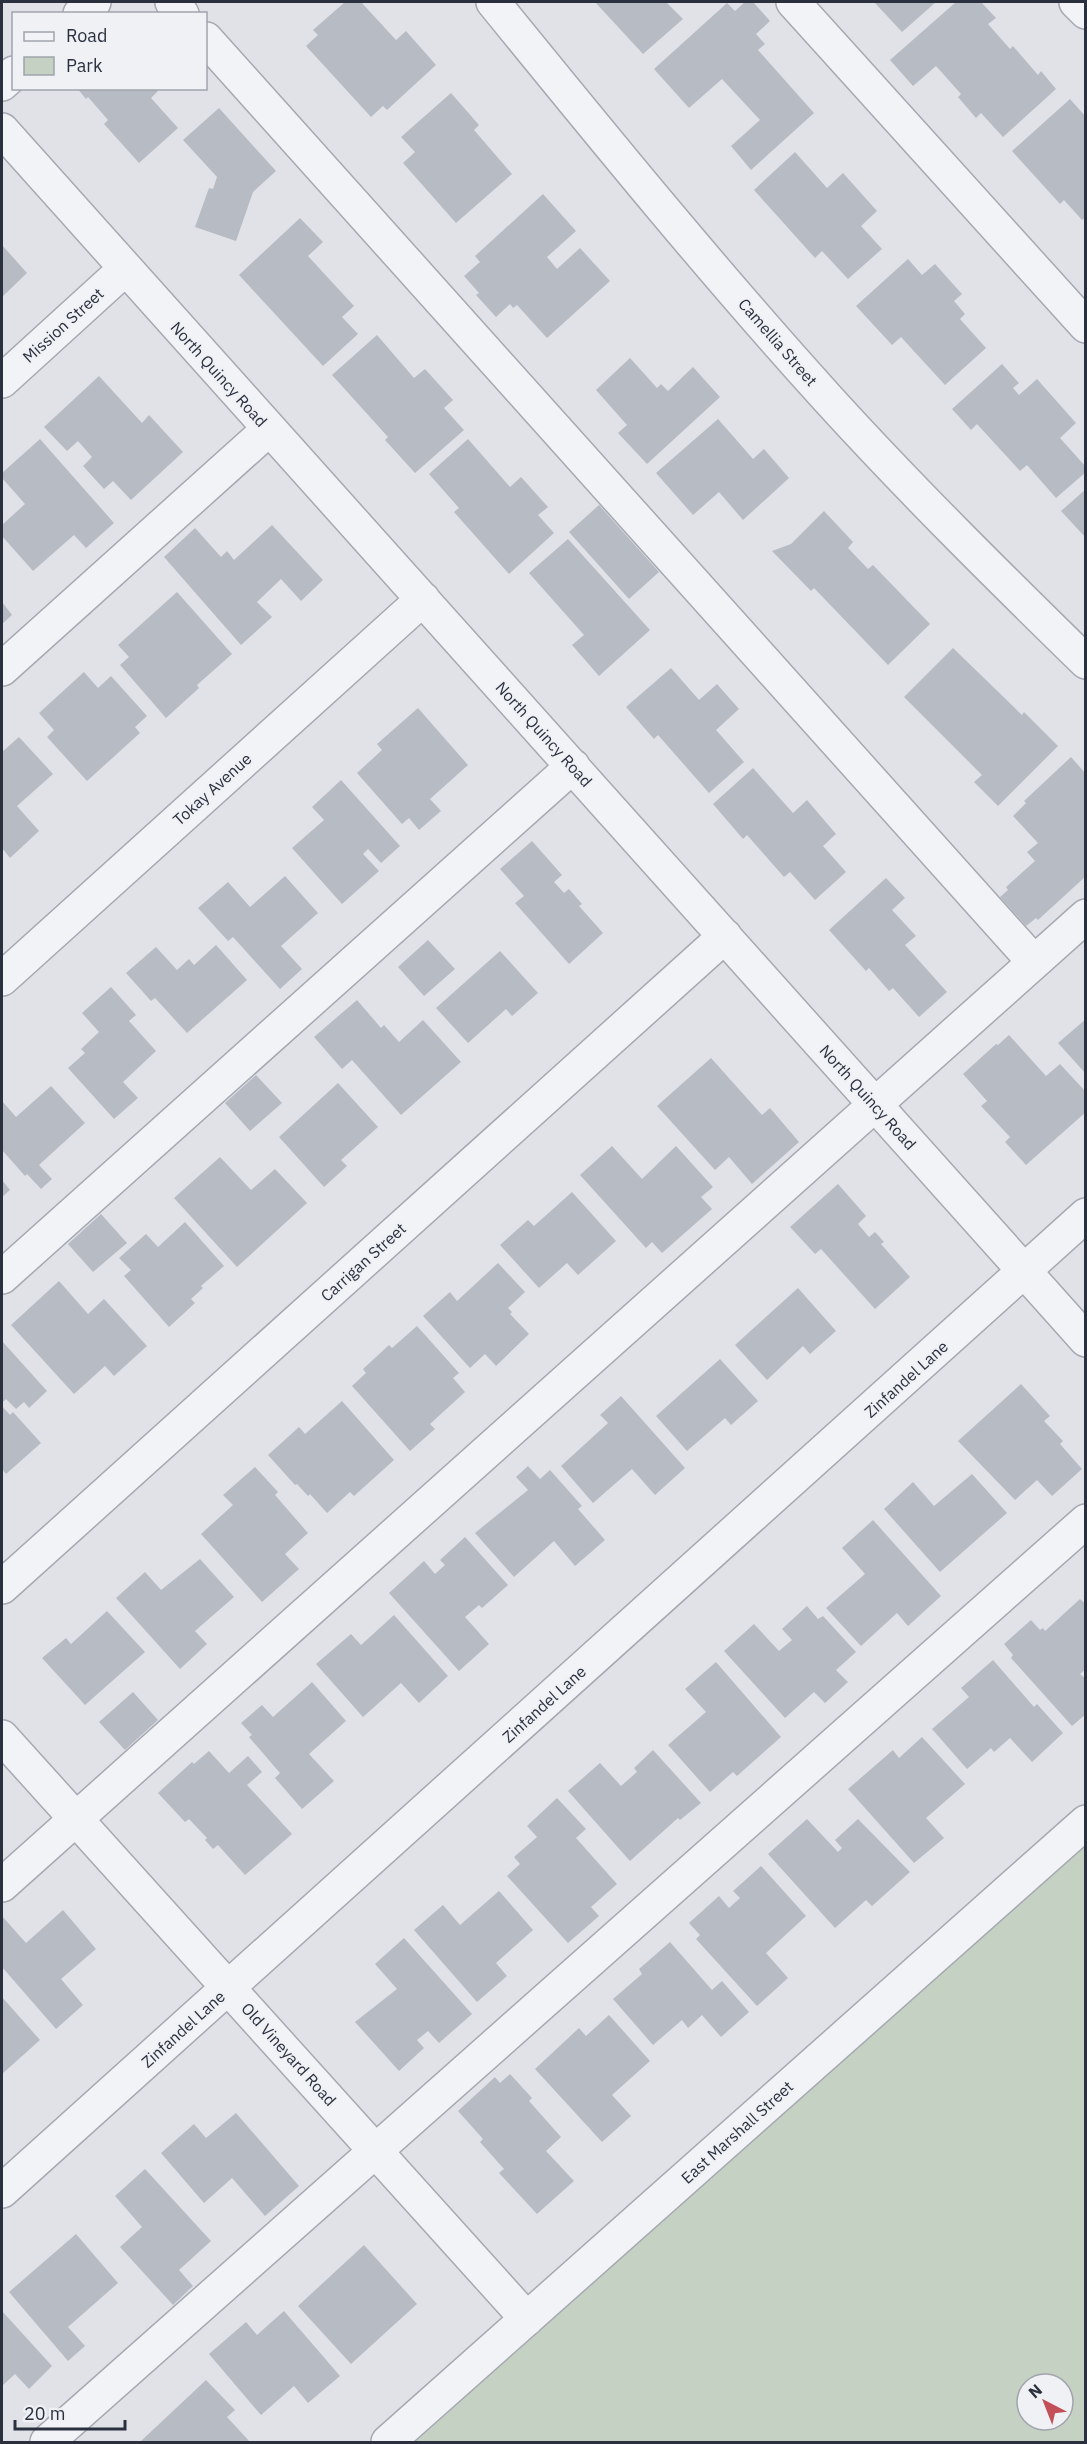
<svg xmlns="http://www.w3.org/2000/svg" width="1087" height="2444" font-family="'IBM Plex Sans',sans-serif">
<rect width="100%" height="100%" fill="#e0e2e8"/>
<!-- green -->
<path fill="#c5d1c2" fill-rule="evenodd" d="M 1085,1846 L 1085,2442 L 415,2442 ZM 1027,2384 L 1063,2384 L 1063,2420 L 1027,2420 Z"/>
<!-- building -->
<path fill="#b7bbc4" d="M 345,2 L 361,2 L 396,40 L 406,31 L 436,65 L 387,110 L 383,106 L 371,117 L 306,46 L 318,35 L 313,30 Z
M 595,2 L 666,2 L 683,19 L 643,54 Z
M 745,2 L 753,2 L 770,21 L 756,34 L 765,44 L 758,50 L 814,113 L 751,170 L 731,146 L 760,120 L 722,79 L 689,108 L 654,69 L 727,3 L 735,11 Z
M 874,2 L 936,2 L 902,32 Z
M 956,2 L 981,2 L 996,18 L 988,24 L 1010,49 L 1013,46 L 1038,75 L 1041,71 L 1056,89 L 1003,137 L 981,113 L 976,118 L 958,97 L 961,94 L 936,66 L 913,86 L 890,60 Z
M 77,88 L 155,88 L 158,91 L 151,98 L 178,128 L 139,163 L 104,124 L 108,120 L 88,97 L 86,99 Z
M 451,93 L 479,125 L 474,130 L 512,174 L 456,223 L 403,163 L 415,152 L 401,137 Z
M 1070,99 L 1086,117 L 1086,217 L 1082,220 L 1064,200 L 1060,204 L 1012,151 Z
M 219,108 L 276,171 L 253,192 L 236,241 L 195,227 L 209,188 L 213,189 L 217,177 L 183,140 Z
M 795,152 L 827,188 L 843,173 L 877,211 L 861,226 L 882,249 L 848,279 L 822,251 L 815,258 L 754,190 Z
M 543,194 L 576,231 L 547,257 L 557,269 L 580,248 L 610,281 L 547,338 L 517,305 L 513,308 L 510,304 L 496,317 L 476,295 L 479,293 L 464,276 L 480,262 L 475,256 Z
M 300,218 L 323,242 L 308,256 L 354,306 L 342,317 L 358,334 L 323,366 L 239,275 Z
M 2,245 L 27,273 L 2,297 Z
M 908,259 L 922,275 L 935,264 L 962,294 L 954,301 L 965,314 L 960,319 L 986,348 L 945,385 L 901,337 L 892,345 L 856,306 Z
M 377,335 L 414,378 L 425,369 L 453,400 L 444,408 L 464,430 L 415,473 L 385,440 L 388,437 L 332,375 Z
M 630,358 L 657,388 L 661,384 L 668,391 L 693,367 L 720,397 L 647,464 L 618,433 L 627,425 L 596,390 Z
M 1002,364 L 1019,383 L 1013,388 L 1019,395 L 1037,379 L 1076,423 L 1060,438 L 1086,467 L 1086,472 L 1056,498 L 1027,465 L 1020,471 L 977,424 L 971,430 L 952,409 Z
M 99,376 L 142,423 L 149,415 L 183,452 L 131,500 L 113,481 L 104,489 L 83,466 L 92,457 L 78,441 L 67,451 L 44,427 Z
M 718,419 L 753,459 L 764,449 L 789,478 L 743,520 L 719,492 L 693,515 L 656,473 Z
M 40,439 L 114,523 L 86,548 L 74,535 L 33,571 L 2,536 L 2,525 L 25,504 L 2,478 L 2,473 Z
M 468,439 L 510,487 L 521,477 L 548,507 L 538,515 L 554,533 L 509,574 L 454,512 L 459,508 L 429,474 Z
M 1086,489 L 1086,538 L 1061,511 Z
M 599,505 L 659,572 L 629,599 L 569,532 Z
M 824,511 L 853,542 L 848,548 L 868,569 L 873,565 L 930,624 L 888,665 L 814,588 L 811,591 L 772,551 L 791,544 Z
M 272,525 L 323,580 L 301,601 L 281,579 L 257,602 L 272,617 L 241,645 L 164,557 L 195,528 L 221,557 L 227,551 L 234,560 Z
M 568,539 L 650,630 L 599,676 L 572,645 L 584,635 L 529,573 Z
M 177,592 L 232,654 L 197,685 L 199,688 L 166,718 L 120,665 L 129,657 L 118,645 Z
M 2,602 L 12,615 L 2,624 Z
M 953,648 L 1022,715 L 1024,712 L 1058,746 L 998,806 L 974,782 L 982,775 L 904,697 Z
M 671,668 L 699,700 L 717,684 L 739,709 L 716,730 L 744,762 L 709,793 L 658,735 L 654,739 L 626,707 Z
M 84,672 L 98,688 L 111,676 L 147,716 L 135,727 L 140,733 L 87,781 L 47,737 L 54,730 L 39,713 Z
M 418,708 L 468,765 L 430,799 L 441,811 L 419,830 L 409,818 L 402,824 L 357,773 L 382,750 L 377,744 Z
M 19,737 L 53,774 L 17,806 L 39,831 L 10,858 L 2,848 L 2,752 Z
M 1071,757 L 1086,774 L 1086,876 L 1038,920 L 1036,918 L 1026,926 L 1000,897 L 1008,890 L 1006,887 L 1035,861 L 1027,852 L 1038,843 L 1013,816 L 1026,803 L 1024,801 Z
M 753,768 L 793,813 L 807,800 L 836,834 L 823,846 L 846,872 L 815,900 L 790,872 L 784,877 L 747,835 L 743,839 L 713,804 Z
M 341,780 L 400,846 L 381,863 L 368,849 L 363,854 L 379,871 L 342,904 L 292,848 L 324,820 L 312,807 Z
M 532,841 L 562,875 L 554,882 L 564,893 L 569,889 L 582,904 L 579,906 L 603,933 L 569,964 L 515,903 L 524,896 L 500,869 Z
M 285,876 L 318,913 L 281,946 L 302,969 L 280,989 L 233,937 L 228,941 L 198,908 L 228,882 L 250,907 Z
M 886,878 L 905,898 L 892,910 L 916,936 L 905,945 L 947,992 L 919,1017 L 893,988 L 889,991 L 869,968 L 866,971 L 829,930 Z
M 428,940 L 455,969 L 424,996 L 398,967 Z
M 216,945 L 247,980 L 187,1033 L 155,998 L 151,1001 L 126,973 L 156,947 L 177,970 L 189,959 L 194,965 Z
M 500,951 L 538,993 L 512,1016 L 506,1009 L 468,1043 L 436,1008 Z
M 111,987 L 136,1015 L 129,1021 L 156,1051 L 123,1082 L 138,1098 L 114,1119 L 68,1068 L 85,1053 L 81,1049 L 99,1032 L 82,1013 Z
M 357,1000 L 381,1028 L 384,1025 L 399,1042 L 423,1020 L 461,1062 L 401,1115 L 352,1060 L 342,1069 L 314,1037 Z
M 1086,1019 L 1086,1074 L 1058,1043 Z
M 1009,1035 L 1046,1076 L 1060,1064 L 1086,1092 L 1086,1112 L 1026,1165 L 1005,1142 L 1010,1137 L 981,1106 L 987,1101 L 963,1074 L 996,1044 L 998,1045 Z
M 711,1058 L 762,1115 L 770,1108 L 799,1142 L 752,1184 L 729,1157 L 715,1170 L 657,1106 Z
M 256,1075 L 282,1103 L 250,1131 L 225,1103 Z
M 338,1083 L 378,1127 L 341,1160 L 347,1166 L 324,1187 L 279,1137 Z
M 51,1086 L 85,1123 L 39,1165 L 52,1179 L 41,1189 L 27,1174 L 25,1176 L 2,1150 L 2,1101 L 16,1117 Z
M 612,1146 L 642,1179 L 676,1146 L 713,1187 L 701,1197 L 712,1209 L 662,1253 L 652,1242 L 646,1248 L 580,1175 Z
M 220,1157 L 251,1190 L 275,1169 L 307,1203 L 237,1267 L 174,1198 Z
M 2,1180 L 10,1190 L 2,1197 Z
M 838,1184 L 866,1216 L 858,1224 L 869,1237 L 875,1232 L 884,1242 L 881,1244 L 910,1277 L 875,1309 L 821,1249 L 815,1254 L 790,1227 Z
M 572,1192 L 616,1241 L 578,1275 L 567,1263 L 539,1288 L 500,1245 L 528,1220 L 534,1226 Z
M 101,1214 L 127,1243 L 93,1272 L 68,1244 Z
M 185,1222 L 224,1266 L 201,1286 L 203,1288 L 191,1299 L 195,1303 L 169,1327 L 124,1276 L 131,1270 L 119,1258 L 146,1234 L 158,1247 Z
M 498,1263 L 525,1292 L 508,1308 L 512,1312 L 510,1314 L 529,1334 L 496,1366 L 485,1354 L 470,1368 L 423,1316 L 450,1292 L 457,1301 Z
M 59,1281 L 88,1314 L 104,1299 L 147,1346 L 114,1376 L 105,1366 L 74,1394 L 11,1325 Z
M 798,1288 L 836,1331 L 810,1354 L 803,1346 L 767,1380 L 735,1345 Z
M 417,1326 L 459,1373 L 453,1378 L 465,1392 L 430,1424 L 435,1429 L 410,1451 L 352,1386 L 366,1373 L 363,1369 L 389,1345 L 392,1348 Z
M 2,1341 L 47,1391 L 29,1408 L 24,1402 L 16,1409 L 6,1399 L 2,1403 Z
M 720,1359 L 758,1401 L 731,1425 L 725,1418 L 687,1451 L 656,1416 Z
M 1021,1384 L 1050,1416 L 1044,1421 L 1063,1441 L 1060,1444 L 1082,1469 L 1052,1496 L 1037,1480 L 1015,1500 L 958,1441 Z
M 621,1396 L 685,1468 L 655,1495 L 632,1469 L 593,1503 L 561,1466 L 608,1423 L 600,1415 Z
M 342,1401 L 394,1460 L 354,1496 L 350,1492 L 327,1513 L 310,1494 L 308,1496 L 297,1484 L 295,1485 L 268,1455 L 299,1427 L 305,1434 Z
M 2,1406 L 10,1415 L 13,1412 L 41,1443 L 6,1474 L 2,1469 Z
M 528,1466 L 540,1479 L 550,1470 L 582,1506 L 578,1509 L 605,1540 L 575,1566 L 554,1541 L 514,1577 L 475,1533 L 528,1490 L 516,1477 Z
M 255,1467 L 278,1492 L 275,1495 L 308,1533 L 285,1554 L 299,1569 L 262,1602 L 201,1534 L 233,1505 L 223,1495 Z
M 972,1474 L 1007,1513 L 940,1572 L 884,1509 L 913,1482 L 934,1506 Z
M 873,1520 L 941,1596 L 908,1626 L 897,1613 L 861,1646 L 826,1608 L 865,1574 L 842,1548 Z
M 465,1537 L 508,1585 L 482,1608 L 479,1605 L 465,1617 L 489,1644 L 459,1671 L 389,1593 L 424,1561 L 435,1574 L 445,1565 L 440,1560 Z
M 200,1559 L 234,1597 L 195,1631 L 207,1644 L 180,1669 L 116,1598 L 145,1572 L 161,1590 Z
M 1080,1599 L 1086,1604 L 1086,1669 L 1080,1674 L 1086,1679 L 1086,1714 L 1072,1726 L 1011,1658 L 1013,1655 L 1004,1644 L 1031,1620 L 1040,1630 L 1043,1628 L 1045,1631 Z
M 807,1606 L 818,1619 L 823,1616 L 856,1652 L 836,1670 L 848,1682 L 825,1703 L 814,1692 L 785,1718 L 724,1651 L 754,1624 L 779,1651 L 792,1640 L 782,1629 Z
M 107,1611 L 145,1652 L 85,1705 L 42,1658 L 66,1638 L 71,1644 Z
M 394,1615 L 448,1676 L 419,1703 L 401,1683 L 363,1717 L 316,1664 L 351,1634 L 361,1645 Z
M 993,1660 L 1034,1707 L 1037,1704 L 1063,1733 L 1032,1762 L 1010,1738 L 994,1752 L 991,1748 L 967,1769 L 932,1729 L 969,1697 L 961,1688 Z
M 716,1662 L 781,1737 L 737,1776 L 733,1772 L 710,1792 L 668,1745 L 706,1712 L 685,1689 Z
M 312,1682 L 346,1721 L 309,1754 L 334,1781 L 302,1809 L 275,1778 L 280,1773 L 249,1737 L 252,1735 L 241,1723 L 262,1705 L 273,1717 Z
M 133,1692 L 158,1720 L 125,1750 L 99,1722 Z
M 922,1737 L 965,1784 L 926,1818 L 944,1838 L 914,1863 L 848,1789 L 893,1750 L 899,1758 Z
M 653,1750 L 701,1803 L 680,1820 L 678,1818 L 630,1861 L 568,1791 L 600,1763 L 621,1786 L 637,1772 L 634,1768 Z
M 209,1751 L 229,1773 L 248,1756 L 262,1772 L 247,1785 L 292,1834 L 245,1875 L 218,1845 L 213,1849 L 205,1840 L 207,1838 L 189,1819 L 185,1822 L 158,1793 L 192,1762 L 194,1764 Z
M 557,1798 L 586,1829 L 576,1838 L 617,1884 L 591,1907 L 599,1916 L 568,1943 L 507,1876 L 520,1864 L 514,1857 L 537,1837 L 527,1826 Z
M 807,1819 L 838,1852 L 842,1848 L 835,1840 L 858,1819 L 910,1872 L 872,1906 L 866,1900 L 835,1928 L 768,1854 Z
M 761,1866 L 806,1916 L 766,1953 L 788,1978 L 757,2006 L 696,1939 L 700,1935 L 689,1923 L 719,1896 L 729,1908 L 740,1898 L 733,1891 Z
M 499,1891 L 533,1930 L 496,1963 L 507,1976 L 477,2002 L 414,1930 L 443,1905 L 460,1925 Z
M 63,1910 L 96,1949 L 61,1979 L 83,2005 L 56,2029 L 2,1967 L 2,1916 L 26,1943 Z
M 404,1938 L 472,2014 L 439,2043 L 428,2031 L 417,2040 L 424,2048 L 399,2071 L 355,2022 L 397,1989 L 375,1964 Z
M 670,1942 L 712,1990 L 722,1981 L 749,2012 L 721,2037 L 702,2015 L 688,2028 L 682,2020 L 653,2045 L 613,1999 L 642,1974 L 639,1969 Z
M 2,1997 L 40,2040 L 2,2074 Z
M 609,2015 L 650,2061 L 612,2095 L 631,2116 L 602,2142 L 535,2069 L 579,2028 L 586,2036 Z
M 510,2074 L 532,2098 L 529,2101 L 561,2137 L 546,2151 L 574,2181 L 537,2214 L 499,2173 L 504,2169 L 480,2142 L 483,2139 L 458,2111 L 495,2077 L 500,2083 Z
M 236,2113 L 299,2186 L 265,2216 L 232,2178 L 204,2203 L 161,2153 L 194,2124 L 206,2138 Z
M 145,2169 L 211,2241 L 179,2270 L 193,2286 L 173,2305 L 120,2247 L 142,2227 L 115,2196 Z
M 76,2234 L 118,2283 L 68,2327 L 85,2346 L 68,2361 L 9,2292 Z
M 364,2245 L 417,2304 L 351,2364 L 298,2306 Z
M 2,2311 L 52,2366 L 29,2389 L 15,2374 L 2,2386 Z
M 284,2311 L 340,2376 L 308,2403 L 294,2386 L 261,2415 L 209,2354 L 246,2322 L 257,2335 Z
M 206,2380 L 235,2410 L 227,2417 L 250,2442 L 143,2442 L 141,2441 Z"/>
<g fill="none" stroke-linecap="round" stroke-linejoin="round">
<defs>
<path id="minor" d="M 172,2 L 182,14
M 493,2 C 602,136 712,271 829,400 C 911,490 998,576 1086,662
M 793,2 L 1086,326
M 1076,2 L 1086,12
M 80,14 L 94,2
M 206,39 L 1034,962
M 2,84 L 14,73
M 2,130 L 1086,1340
M 2,381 L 125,269
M 2,669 L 269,429
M 2,979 L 423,599
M 2,1277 L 573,766
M 2,1587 L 725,936
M 2,1737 L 527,2319
M 2,1885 L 1086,916
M 2,2191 L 1086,1215
M 47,2442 L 1086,1521
M 388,2442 L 1086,1822"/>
</defs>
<!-- minor casing -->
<use href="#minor" stroke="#a6a9b2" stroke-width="36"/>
<!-- minor -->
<use href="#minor" stroke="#f2f3f6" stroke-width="33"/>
</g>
<g text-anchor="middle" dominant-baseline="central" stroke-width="4.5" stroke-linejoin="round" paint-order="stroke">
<!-- street labels -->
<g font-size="16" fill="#2a303e" stroke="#eff1f5">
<text transform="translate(63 325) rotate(-42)">Mission Street</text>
<text transform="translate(778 342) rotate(49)">Camellia Street</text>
<text transform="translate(219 374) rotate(48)">North Quincy Road</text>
<text transform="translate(544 734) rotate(48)">North Quincy Road</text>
<text transform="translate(212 789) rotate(-42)">Tokay Avenue</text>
<text transform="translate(868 1097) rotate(48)">North Quincy Road</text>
<text transform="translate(363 1262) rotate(-42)">Carrigan Street</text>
<text transform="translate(906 1379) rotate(-42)">Zinfandel Lane</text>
<text transform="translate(544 1704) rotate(-42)">Zinfandel Lane</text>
<text transform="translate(183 2029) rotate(-42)">Zinfandel Lane</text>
<text transform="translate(289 2054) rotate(48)">Old Vineyard Road</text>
<text transform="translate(737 2132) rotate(-42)">East Marshall Street</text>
</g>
</g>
<!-- border -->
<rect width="1087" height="2444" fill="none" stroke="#2a303e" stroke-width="6"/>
<!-- legend -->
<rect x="12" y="12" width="195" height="78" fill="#eff1f5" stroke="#a0a4ac" stroke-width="1.5"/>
<rect x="24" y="32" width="30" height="9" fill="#f2f3f6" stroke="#a0a4ac" stroke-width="1.5"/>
<text x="66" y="42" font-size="18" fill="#2a303e">Road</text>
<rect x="24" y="57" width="30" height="18" fill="#c5d1c2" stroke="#a0a4ac" stroke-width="1.5"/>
<text x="66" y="72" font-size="18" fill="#2a303e">Park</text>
<!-- north arrow -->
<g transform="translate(1045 2402) rotate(318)"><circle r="28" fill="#eff1f5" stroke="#a0a4ac" stroke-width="1.5"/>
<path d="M0-4.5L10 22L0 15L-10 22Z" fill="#c34f59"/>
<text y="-9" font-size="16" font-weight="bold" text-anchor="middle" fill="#2a303e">N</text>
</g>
<!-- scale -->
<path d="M15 2420v9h110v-9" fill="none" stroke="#2a303e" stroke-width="3"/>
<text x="24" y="2420" font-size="18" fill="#2a303e" stroke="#eff1f5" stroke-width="4.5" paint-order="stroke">20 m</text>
</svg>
